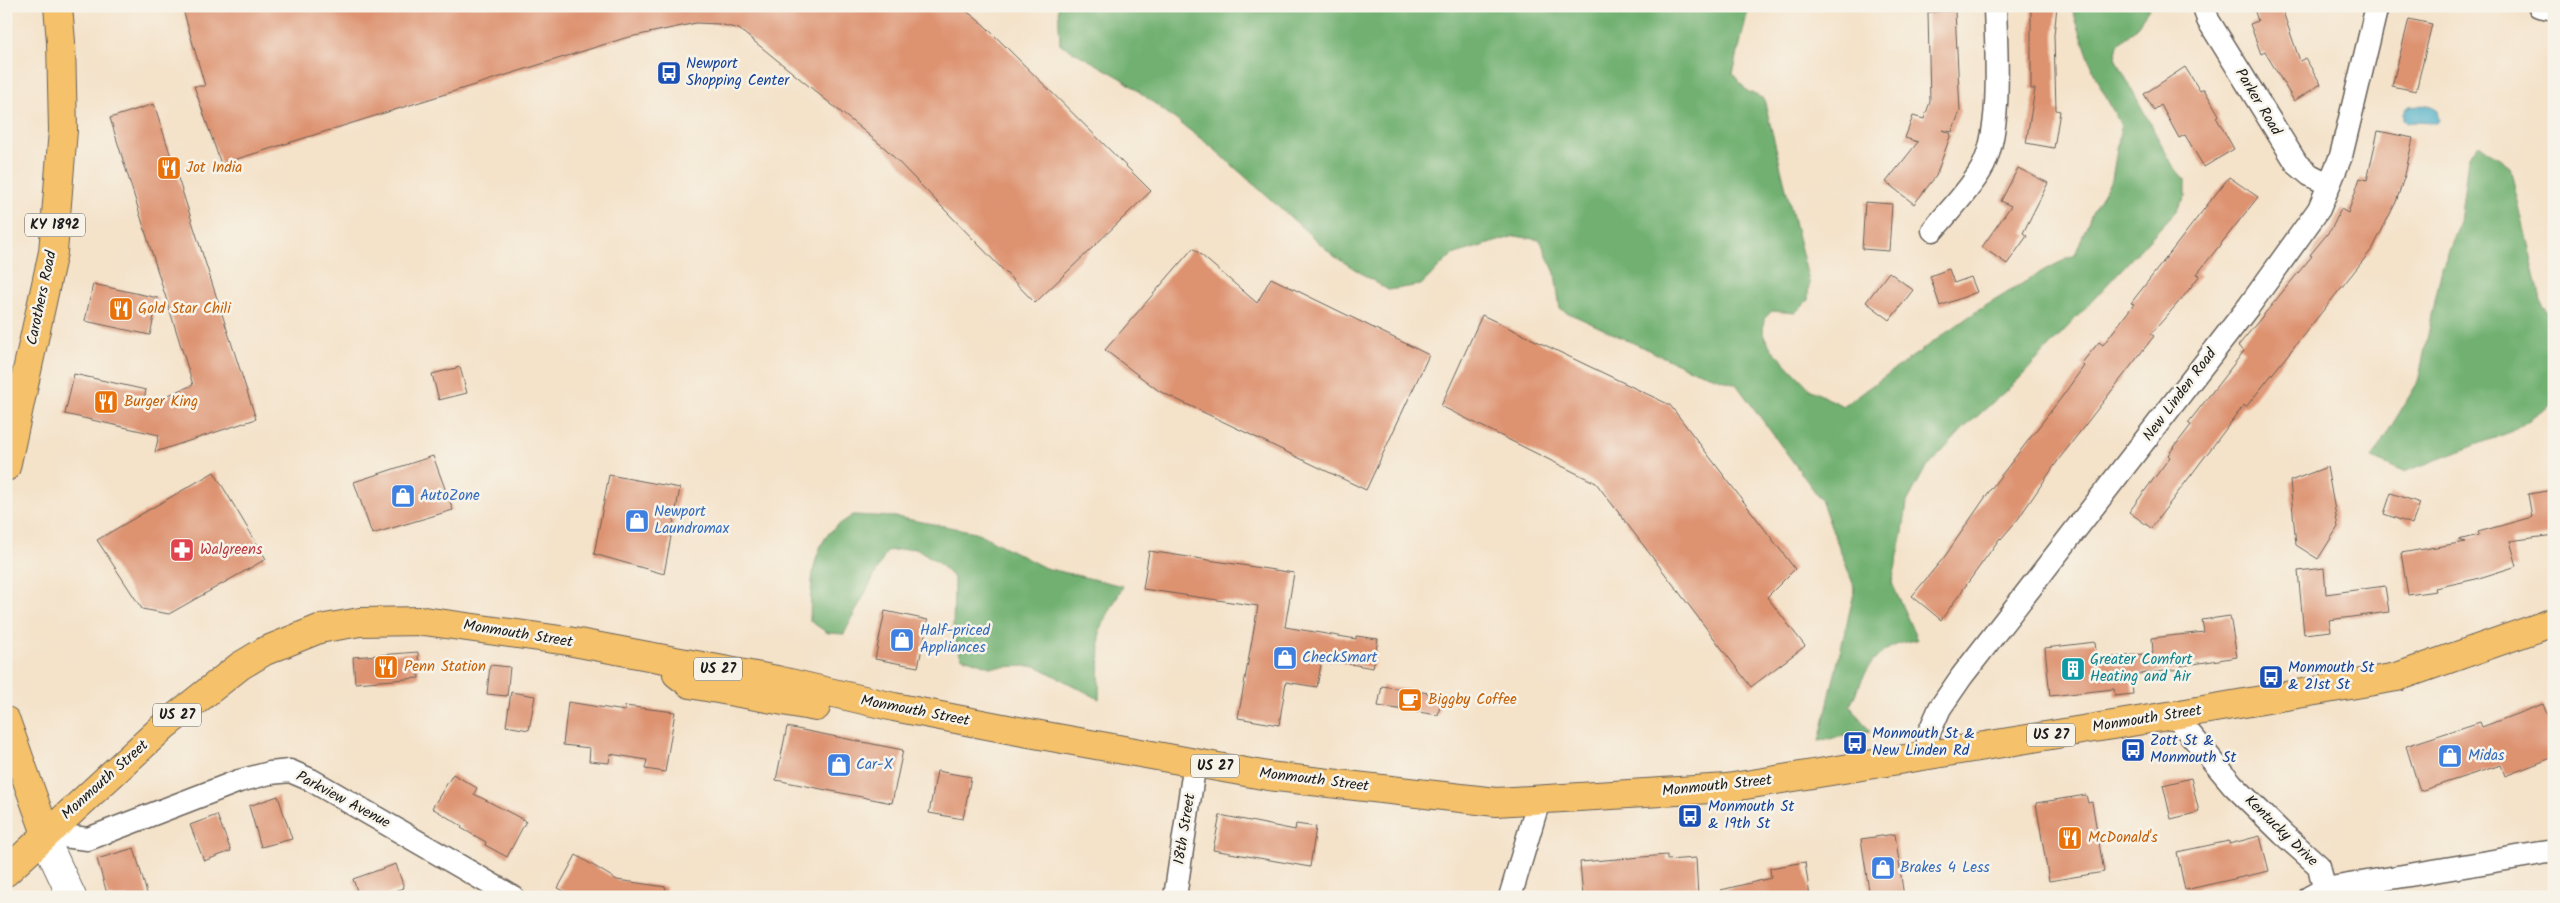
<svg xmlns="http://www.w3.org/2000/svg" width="2560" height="903" font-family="Kalam,sans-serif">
<rect width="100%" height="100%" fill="#f7f3e8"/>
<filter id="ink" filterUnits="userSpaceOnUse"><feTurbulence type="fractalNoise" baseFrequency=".02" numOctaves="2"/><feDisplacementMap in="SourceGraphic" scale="10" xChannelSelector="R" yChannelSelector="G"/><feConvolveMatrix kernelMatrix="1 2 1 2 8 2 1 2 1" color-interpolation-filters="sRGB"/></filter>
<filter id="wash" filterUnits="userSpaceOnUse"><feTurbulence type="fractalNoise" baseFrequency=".0096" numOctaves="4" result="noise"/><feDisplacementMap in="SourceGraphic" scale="20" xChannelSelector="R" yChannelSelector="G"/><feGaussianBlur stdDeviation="1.12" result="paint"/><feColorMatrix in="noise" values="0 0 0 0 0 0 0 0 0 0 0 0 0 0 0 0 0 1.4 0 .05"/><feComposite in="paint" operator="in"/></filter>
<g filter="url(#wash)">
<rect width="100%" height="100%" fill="#f4e2c9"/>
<!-- forest -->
<path fill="#71b071" stroke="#466646" d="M 1058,6 L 1749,6 L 1733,74 L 1747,91 L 1764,99 L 1809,282 L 1808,300 L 1795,313 L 1772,311 L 1764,319 L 1763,334 L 1771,348 L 1811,390 L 1843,406 L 1974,313 L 2046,269 L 2075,255 L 2092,212 L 2112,179 L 2121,126 L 2096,78 L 2071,6 L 2151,6 L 2135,29 L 2118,45 L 2115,58 L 2173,166 L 2186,181 L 2186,196 L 2175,212 L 2018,380 L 1964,428 L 1924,471 L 1907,502 L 1903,532 L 1892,583 L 1917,640 C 1873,646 1867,669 1850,706 L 1870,731 L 1819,741 L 1855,589 L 1821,500 L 1736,384 L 1685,367 L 1560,309 L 1555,273 L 1540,240 L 1515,236 L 1452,255 L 1421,285 L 1388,290 L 1334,256 L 1213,148 L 1121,78 L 1060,44 Z
M 2479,144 L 2510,167 L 2542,305 L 2554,320 L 2554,403 L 2513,431 L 2404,472 L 2372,458 L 2418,382 L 2442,268 L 2460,223 L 2468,158 Z
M 853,515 L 896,517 L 976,532 L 1045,568 L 1123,586 L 1100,629 L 1099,699 L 1036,666 L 990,667 L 961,657 L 953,633 L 954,578 L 936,561 L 916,548 L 887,551 L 844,634 L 828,633 L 810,621 C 811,593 810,553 831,531 C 837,525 846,520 853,515 Z"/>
<!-- water -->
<path fill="#46acc6" stroke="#316471" d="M 2429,105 L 2438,111 L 2440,119 L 2437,123 L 2407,122 L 2403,119 L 2403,112 L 2408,106 Z"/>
<g id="blocks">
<!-- building -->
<path fill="#dd9270" d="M 182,6 L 960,6 L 983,24 L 1151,191 L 1035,303 L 886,149 L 739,29 L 719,24 L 696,23 L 625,38 L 221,164 L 194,86 L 205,86 Z
M 2031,6 L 2057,6 L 2054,35 L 2056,110 L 2060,111 L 2054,148 L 2026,143 L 2035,89 L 2031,89 Z
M 2253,6 L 2281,6 L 2300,61 L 2305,58 L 2321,84 L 2294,101 L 2265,52 L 2261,54 L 2250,24 L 2258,21 Z
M 1955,11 L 1960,111 L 1952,132 L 1942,130 L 1951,134 L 1936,176 L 1914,204 L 1886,182 L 1918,142 L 1905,138 L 1913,116 L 1924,119 L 1930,102 L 1928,12 Z
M 2409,19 L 2432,24 L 2416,91 L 2392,86 Z
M 2185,67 L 2200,91 L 2204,89 L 2219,115 L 2216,117 L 2234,149 L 2204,167 L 2185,135 L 2179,138 L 2161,105 L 2154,110 L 2144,94 Z
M 154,104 L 256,419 L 155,452 L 159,435 L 65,414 L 74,374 L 146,390 L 143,405 L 193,385 L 110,118 Z
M 2378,131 L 2413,138 L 2405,175 L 2396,202 L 2373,248 L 2246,407 L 2244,405 L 2151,528 L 2129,512 L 2170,457 L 2168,455 L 2191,425 L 2188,423 L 2244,351 L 2238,346 L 2312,256 L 2310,255 L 2332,228 L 2341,209 L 2348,213 L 2360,178 L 2367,180 Z
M 2018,168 L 2048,183 L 2023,233 L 2027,236 L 2007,264 L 1982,247 L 2011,206 L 2001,201 Z
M 2229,177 L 2258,197 L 2197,274 L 2200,275 L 2184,296 L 2151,334 L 2154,336 L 2059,459 L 2018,519 L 2001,539 L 2000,538 L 1941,620 L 1912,596 L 1945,556 L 1993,486 L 2061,398 L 2084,366 L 2081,364 L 2099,342 L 2103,345 L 2134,304 L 2131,303 Z
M 1865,202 L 1892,204 L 1889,251 L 1862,249 Z
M 1193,248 L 1257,303 L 1271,278 L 1429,355 L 1366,490 L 1159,391 L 1105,350 Z
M 1949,269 L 1954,283 L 1971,277 L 1977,292 L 1940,306 L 1930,276 Z
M 1889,272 L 1913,290 L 1890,320 L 1866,302 Z
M 93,284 L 158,298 L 150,335 L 85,321 Z
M 1482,315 L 1670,405 L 1795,569 L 1767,597 L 1805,646 L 1751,687 L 1596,483 L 1441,406 Z
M 460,367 L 467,393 L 439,400 L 432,374 Z
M 433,456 L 453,510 L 372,534 L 354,482 Z
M 2327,467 L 2338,527 L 2318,559 L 2296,545 L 2290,481 Z
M 214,472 L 266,559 L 169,614 L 142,609 L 97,540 Z
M 609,475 L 680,488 L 664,574 L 594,554 Z
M 2554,490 L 2554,535 L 2510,541 L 2517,566 L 2476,579 L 2435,588 L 2436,591 L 2408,595 L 2401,553 L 2465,542 L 2458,540 L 2479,535 L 2478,532 L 2532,517 L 2528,494 Z
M 2391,493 L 2420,503 L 2412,524 L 2384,514 Z
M 1149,551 L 1294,573 L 1285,627 L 1356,639 L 1356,636 L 1378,639 L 1373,668 L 1322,659 L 1317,687 L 1286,682 L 1279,725 L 1238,718 L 1258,606 L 1143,589 Z
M 2324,568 L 2326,594 L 2385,586 L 2389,612 L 2329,620 L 2331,631 L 2304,634 L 2298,571 Z
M 885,611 L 928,620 L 918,667 L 875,659 Z
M 2230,616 L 2237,657 L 2181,666 L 2181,669 L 2131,675 L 2133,694 L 2115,696 L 2114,689 L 2050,696 L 2045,648 L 2095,642 L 2097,659 L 2153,653 L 2152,638 L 2204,632 L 2202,620 Z
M 418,652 L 419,678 L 355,683 L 353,657 Z
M 490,665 L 510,667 L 507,696 L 487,694 Z
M 1382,686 L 1442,695 L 1438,715 L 1378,706 Z
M 511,692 L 535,696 L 529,730 L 506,726 Z
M 568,702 L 625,711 L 625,706 L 675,712 L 665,772 L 645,769 L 647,760 L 610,754 L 609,763 L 589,761 L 590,748 L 563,745 Z
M 2543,704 L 2554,732 L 2554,757 L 2505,776 L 2501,765 L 2420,791 L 2406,746 L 2480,722 L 2482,727 Z
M 787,727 L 903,750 L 892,803 L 776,780 Z
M 937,771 L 971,777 L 963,819 L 929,813 Z
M 453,774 L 477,788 L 474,794 L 526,821 L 507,857 L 485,845 L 486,842 L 461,828 L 462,826 L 432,808 Z
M 2191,778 L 2199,812 L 2171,819 L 2163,785 Z
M 2086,795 L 2088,803 L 2092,802 L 2104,872 L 2049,881 L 2036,803 Z
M 278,796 L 292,839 L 261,847 L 249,806 Z
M 217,815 L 231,851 L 204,861 L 190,825 Z
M 1220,815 L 1295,830 L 1296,824 L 1316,827 L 1310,867 L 1213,850 Z
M 1895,834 L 1904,897 L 1870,897 L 1861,839 Z
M 2260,836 L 2269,871 L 2185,890 L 2177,852 L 2229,841 L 2229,844 Z
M 134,848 L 148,897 L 108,897 L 97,859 Z
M 576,855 L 617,880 L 666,887 L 665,897 L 575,897 L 558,888 Z
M 1667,855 L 1667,860 L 1696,858 L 1698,897 L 1583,897 L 1580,862 Z
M 1805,862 L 1810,897 L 1722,897 L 1721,890 L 1771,878 L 1770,868 Z
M 396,864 L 404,888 L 379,897 L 359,897 L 353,879 Z"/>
</g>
</g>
<g filter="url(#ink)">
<use href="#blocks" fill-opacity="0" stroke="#686159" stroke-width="1"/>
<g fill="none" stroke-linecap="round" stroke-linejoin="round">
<defs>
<path id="minor" d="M 2204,6 L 2208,20 L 2297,164 L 2310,175 L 2328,184
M 2539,6 L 2554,9
M 1933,230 C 1949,211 1968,192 1981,170 C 2003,133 1996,49 1995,6
M 2174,715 L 2233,785 L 2283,834 L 2319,866 L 2326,897
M 1928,755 L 1928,735 L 1940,708 L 1962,676 L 2249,306 L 2319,209 L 2341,156 L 2377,6
M 46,834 L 88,839 L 239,781 L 270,773 L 290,771 L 311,780 L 513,897
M 1175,897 L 1195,762
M 1510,897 L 1539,800
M 2310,897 L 2325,889 L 2554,851"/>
<path id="tertiary" d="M 46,834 L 46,841 L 72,897"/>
<path id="primary" d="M 6,467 L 53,252 L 63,130 L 61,42 L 58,6
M 677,674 L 690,684 L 816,707
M 6,721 L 46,834
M 6,872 L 164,726 L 240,666 L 265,651 L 319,629 L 360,622 L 424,621 L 568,641 L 777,680 L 894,707 L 1018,731 L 1268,776 L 1496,802 L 1727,788 L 2174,715 L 2397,677 L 2554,622"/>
</defs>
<!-- minor casing -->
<use href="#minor" stroke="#686159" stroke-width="25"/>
<!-- tertiary casing -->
<use href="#tertiary" stroke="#686159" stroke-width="30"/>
<!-- primary casing -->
<use href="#primary" stroke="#686159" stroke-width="30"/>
<!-- minor -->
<use href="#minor" stroke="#fff" stroke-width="22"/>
<!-- tertiary -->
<use href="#tertiary" stroke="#fff" stroke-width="28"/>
<!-- primary -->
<use href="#primary" stroke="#f5c16b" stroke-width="28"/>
</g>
</g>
<!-- icons -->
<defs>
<symbol id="bus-square" viewBox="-11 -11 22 22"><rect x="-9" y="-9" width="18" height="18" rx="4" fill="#1a4fb4" stroke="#f7f3e8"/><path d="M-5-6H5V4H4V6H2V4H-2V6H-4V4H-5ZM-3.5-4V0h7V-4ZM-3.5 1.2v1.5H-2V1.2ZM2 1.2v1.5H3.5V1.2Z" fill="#fff"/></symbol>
<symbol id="restaurant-square" viewBox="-11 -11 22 22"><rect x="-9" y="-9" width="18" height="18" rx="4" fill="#e8710a" stroke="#f7f3e8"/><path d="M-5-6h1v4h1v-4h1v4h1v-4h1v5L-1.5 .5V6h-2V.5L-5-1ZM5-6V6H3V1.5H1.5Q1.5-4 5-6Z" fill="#fff"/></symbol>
<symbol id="shop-square" viewBox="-11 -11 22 22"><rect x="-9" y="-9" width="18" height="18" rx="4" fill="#3f7fe0" stroke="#f7f3e8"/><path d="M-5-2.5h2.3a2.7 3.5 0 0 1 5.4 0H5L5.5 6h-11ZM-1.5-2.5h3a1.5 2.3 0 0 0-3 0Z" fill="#fff"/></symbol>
<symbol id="pharmacy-square" viewBox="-11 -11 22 22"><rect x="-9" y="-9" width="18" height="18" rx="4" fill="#e0444e" stroke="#f7f3e8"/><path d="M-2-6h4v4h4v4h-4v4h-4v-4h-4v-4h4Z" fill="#fff"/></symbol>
<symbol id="building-square" viewBox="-11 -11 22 22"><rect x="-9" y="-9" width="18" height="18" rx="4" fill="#0f9aa8" stroke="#f7f3e8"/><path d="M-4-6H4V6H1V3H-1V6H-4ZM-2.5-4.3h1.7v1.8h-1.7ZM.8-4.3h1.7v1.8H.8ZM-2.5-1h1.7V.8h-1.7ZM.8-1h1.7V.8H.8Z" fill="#fff"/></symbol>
<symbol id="cafe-square" viewBox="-11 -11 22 22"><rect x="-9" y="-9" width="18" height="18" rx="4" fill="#e8710a" stroke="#f7f3e8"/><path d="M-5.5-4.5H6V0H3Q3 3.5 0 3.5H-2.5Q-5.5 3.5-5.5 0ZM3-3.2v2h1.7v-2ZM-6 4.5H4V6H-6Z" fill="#fff"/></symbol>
</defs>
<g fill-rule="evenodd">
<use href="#bus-square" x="655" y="59" width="28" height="28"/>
<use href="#restaurant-square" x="155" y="154" width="28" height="28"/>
<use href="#restaurant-square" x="107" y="295" width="28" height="28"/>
<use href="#restaurant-square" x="92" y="388" width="28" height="28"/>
<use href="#shop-square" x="389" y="482" width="28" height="28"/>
<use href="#shop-square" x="623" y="507" width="28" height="28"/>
<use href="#pharmacy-square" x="168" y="536" width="28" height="28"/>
<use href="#shop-square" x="888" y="626" width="28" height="28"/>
<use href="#shop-square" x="1271" y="644" width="28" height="28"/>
<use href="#restaurant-square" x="372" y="653" width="28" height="28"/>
<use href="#building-square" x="2059" y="655" width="28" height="28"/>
<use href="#bus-square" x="2257" y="663" width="28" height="28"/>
<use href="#cafe-square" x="1396" y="686" width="28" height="28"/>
<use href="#bus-square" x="1841" y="729" width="28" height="28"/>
<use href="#bus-square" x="2119" y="736" width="28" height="28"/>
<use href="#shop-square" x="2436" y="742" width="28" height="28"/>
<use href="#shop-square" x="825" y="751" width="28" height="28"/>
<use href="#bus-square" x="1676" y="802" width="28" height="28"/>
<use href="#restaurant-square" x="2056" y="824" width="28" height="28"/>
<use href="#shop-square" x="1869" y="854" width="28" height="28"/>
</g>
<g text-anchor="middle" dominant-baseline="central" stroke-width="5" stroke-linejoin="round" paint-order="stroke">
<!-- shield labels -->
<g fill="#f7f3e8" stroke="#5e5c59" stroke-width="1">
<rect x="25" y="213.5" width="60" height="23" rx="4"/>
<rect x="694" y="657.5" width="48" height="23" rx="4"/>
<rect x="153" y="703.5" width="48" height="23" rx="4"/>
<rect x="2027" y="723.5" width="48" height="23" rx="4"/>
<rect x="1191" y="754.5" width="48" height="23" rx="4"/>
</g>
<g font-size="14" font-weight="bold" fill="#1c1c1c">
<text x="55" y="225">KY 1892</text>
<text x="718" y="669">US 27</text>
<text x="177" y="715">US 27</text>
<text x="2051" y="735">US 27</text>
<text x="1215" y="766">US 27</text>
</g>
<!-- transit labels -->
<g font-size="15" fill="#164399" stroke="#f7f3e8" text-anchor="start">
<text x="686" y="64">Newport<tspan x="686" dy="17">Shopping Center</tspan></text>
<text x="2288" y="668">Monmouth St<tspan x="2288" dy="17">&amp; 21st St</tspan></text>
<text x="1872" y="734">Monmouth St &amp;<tspan x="1872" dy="17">New Linden Rd</tspan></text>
<text x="2150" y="741">Zott St &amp;<tspan x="2150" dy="17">Monmouth St</tspan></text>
<text x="1708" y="807">Monmouth St<tspan x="1708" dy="17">&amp; 19th St</tspan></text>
</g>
<!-- street labels -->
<g font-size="15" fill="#1c1c1c" stroke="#f7f3e8">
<text transform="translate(2258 102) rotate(59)">Parker Road</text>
<text transform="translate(42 298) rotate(-78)">Carothers Road</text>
<text transform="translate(2180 395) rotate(-53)">New Linden Road</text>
<text transform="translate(518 634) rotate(9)">Monmouth Street</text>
<text transform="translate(915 711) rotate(11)">Monmouth Street</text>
<text transform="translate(2147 719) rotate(-9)">Monmouth Street</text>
<text transform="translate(105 780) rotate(-42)">Monmouth Street</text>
<text transform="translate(1314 780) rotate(7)">Monmouth Street</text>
<text transform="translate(1717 786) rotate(-6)">Monmouth Street</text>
<text transform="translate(343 800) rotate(28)">Parkview Avenue</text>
<text transform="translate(1185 829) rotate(-81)">18th Street</text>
<text transform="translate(2281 831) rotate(44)">Kentucky Drive</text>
</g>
<!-- food labels -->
<g font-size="15" fill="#c56008" stroke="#f7f3e8" text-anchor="start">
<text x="186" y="168">Jot India</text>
<text x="138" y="309">Gold Star Chili</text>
<text x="124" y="402">Burger King</text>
<text x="404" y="667">Penn Station</text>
<text x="1428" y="700">Biggby Coffee</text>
<text x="2088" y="838">McDonald's</text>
</g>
<!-- shop labels -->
<g font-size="15" fill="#366cbe" stroke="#f7f3e8" text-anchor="start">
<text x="420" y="496">AutoZone</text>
<text x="654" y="512">Newport<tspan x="654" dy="17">Laundromax</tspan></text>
<text x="920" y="631">Half-priced<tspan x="920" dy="17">Appliances</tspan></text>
<text x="1302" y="658">CheckSmart</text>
<text x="2468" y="756">Midas</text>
<text x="856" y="765">Car-X</text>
<text x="1900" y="868">Brakes 4 Less</text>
</g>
<!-- health labels -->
<g font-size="15" fill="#be3a42" stroke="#f7f3e8" text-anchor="start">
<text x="200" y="550">Walgreens</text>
</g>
<!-- culture labels -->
<g font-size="15" fill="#0d838f" stroke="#f7f3e8" text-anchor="start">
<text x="2090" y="660">Greater Comfort<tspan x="2090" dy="17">Heating and Air</tspan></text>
</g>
</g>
<!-- margin -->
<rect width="2560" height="903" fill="none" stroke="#f7f3e8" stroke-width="25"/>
</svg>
